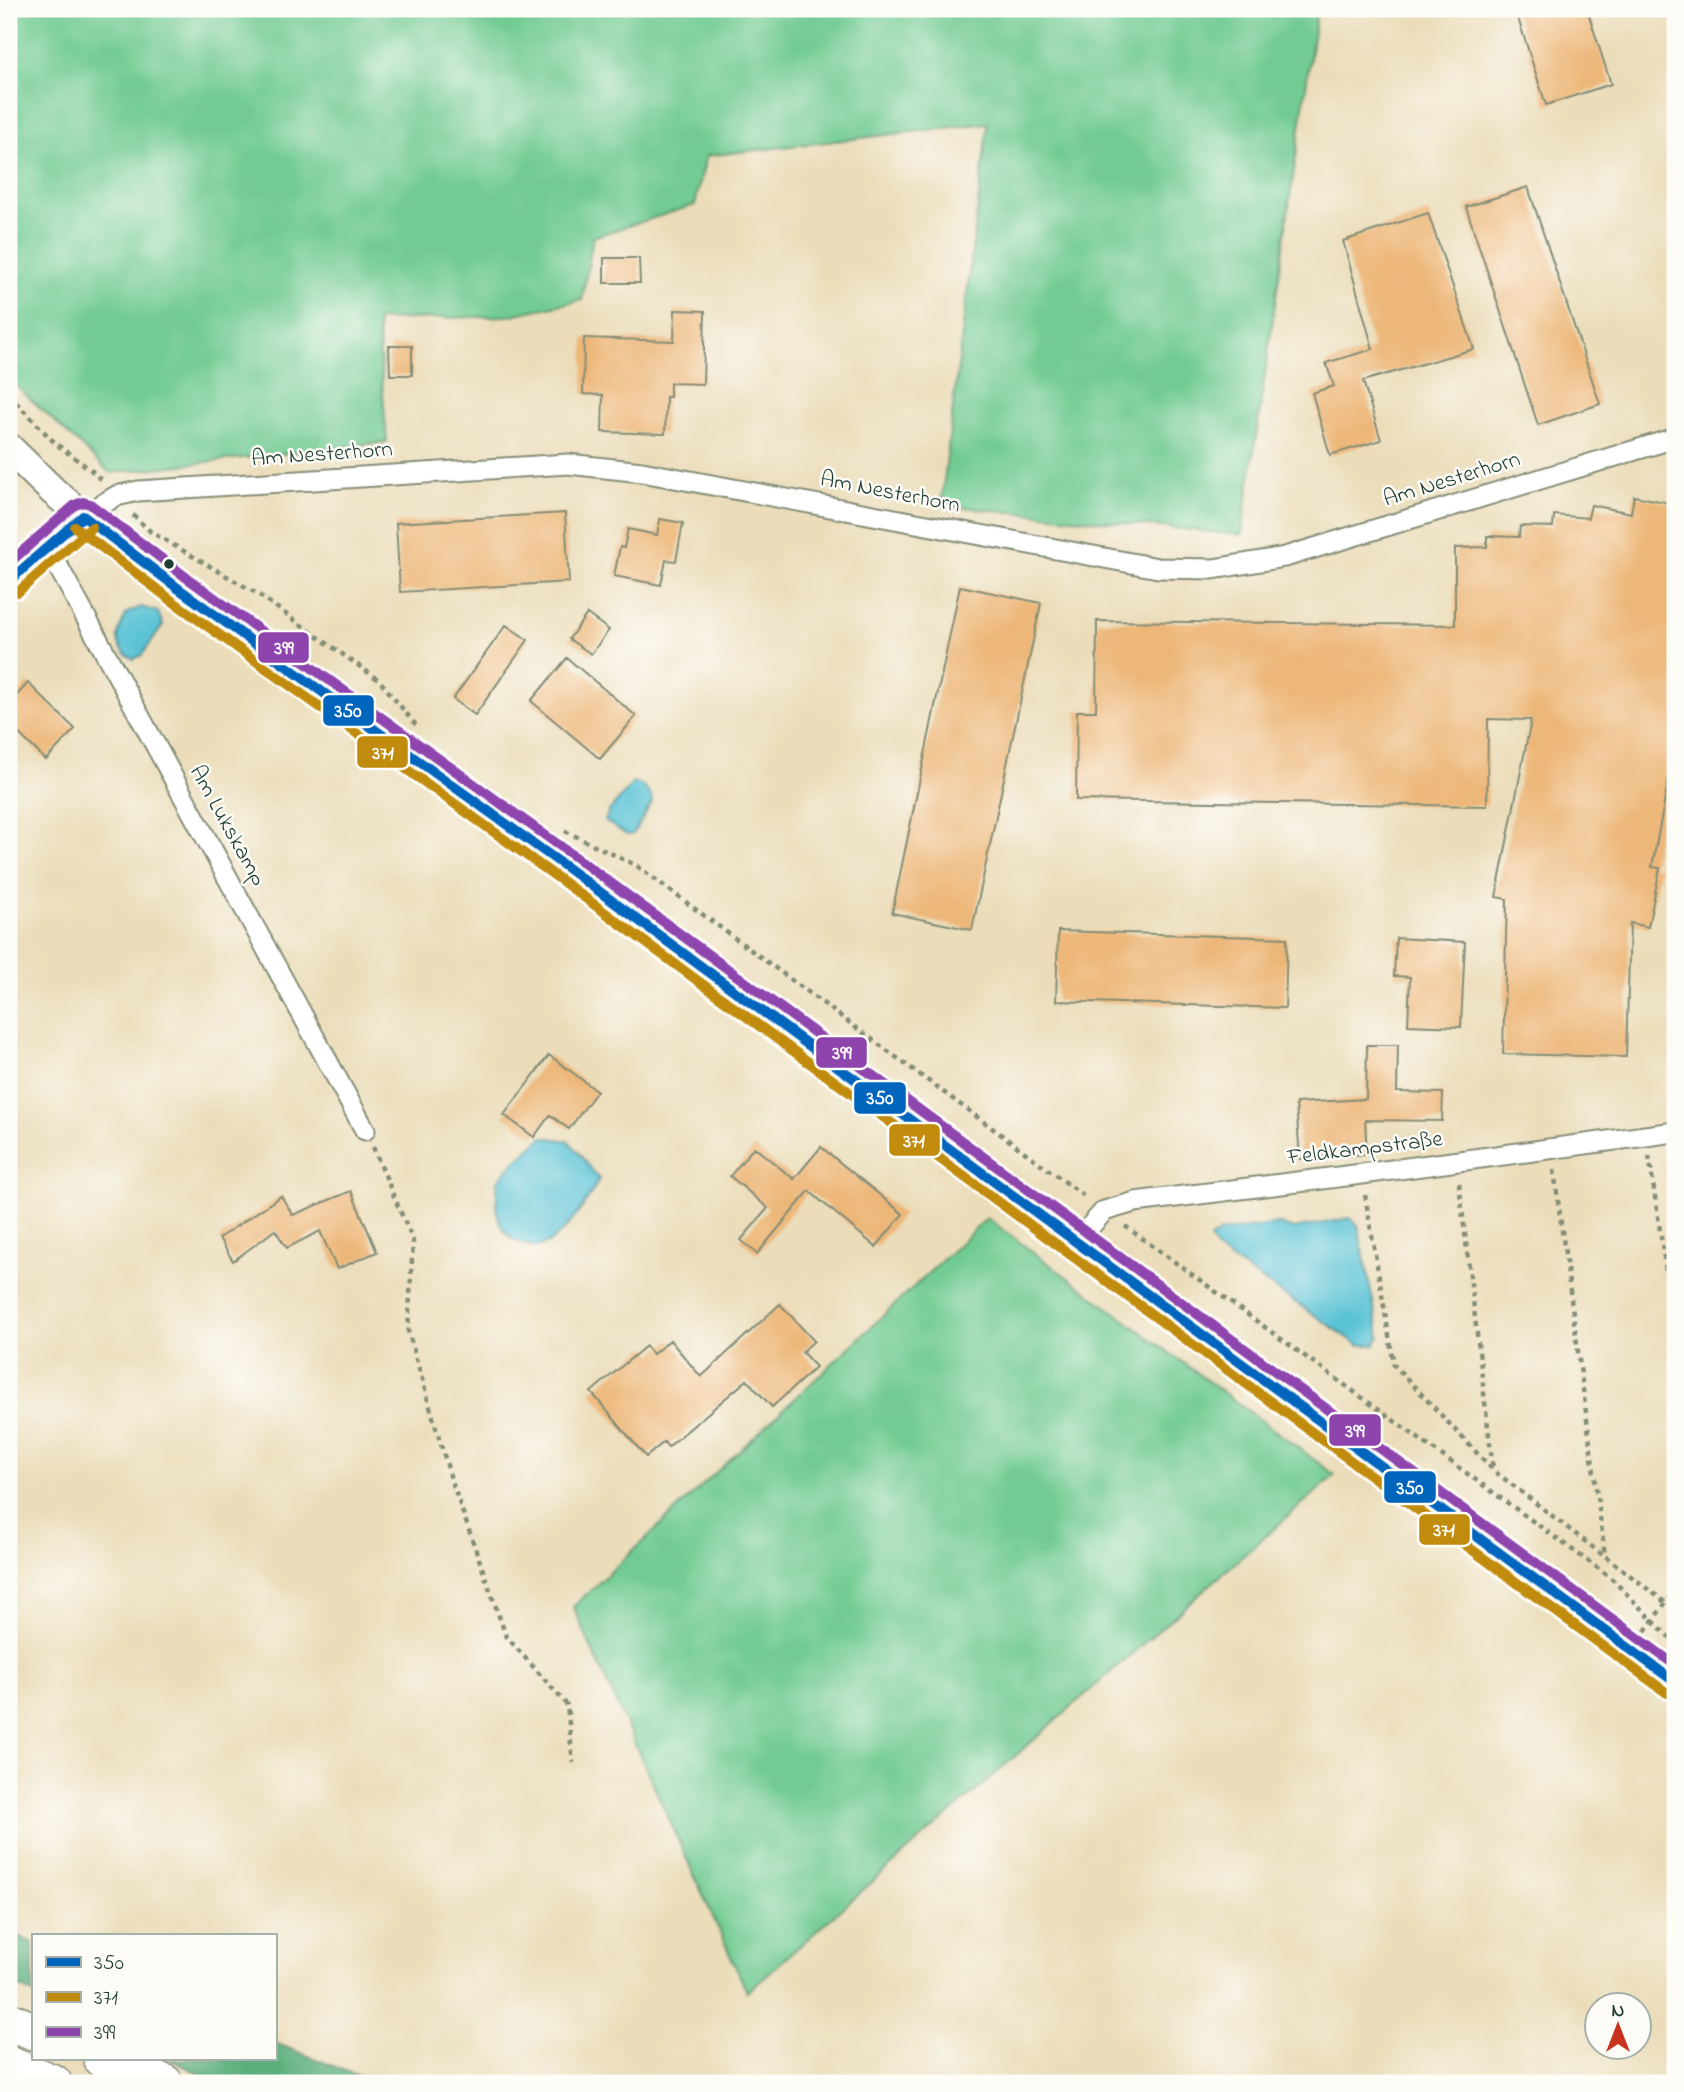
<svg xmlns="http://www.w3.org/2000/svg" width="1684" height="2092" font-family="'Indie Flower',sans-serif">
<rect width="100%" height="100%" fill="#fdfcf7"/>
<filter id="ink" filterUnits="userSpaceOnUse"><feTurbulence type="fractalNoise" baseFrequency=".0143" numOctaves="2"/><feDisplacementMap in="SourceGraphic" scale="14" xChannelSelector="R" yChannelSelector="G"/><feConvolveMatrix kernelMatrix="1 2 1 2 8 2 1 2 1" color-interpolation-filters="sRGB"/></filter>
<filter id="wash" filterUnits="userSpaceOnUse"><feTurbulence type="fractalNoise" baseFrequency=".00686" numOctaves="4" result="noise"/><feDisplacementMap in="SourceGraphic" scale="28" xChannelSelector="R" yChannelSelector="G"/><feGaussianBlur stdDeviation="1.57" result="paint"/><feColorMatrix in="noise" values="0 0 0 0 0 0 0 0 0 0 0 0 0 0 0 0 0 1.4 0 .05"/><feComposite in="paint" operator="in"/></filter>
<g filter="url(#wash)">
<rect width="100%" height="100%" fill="#ebddba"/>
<!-- green -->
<path fill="#71cb92" stroke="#488463" stroke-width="2" d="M 9,9 L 1317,9 L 1242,535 L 941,505 L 988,123 L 706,156 L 695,205 L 593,237 L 582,300 L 507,316 L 377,320 L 387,442 L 110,473 L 9,379 Z
M 987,1218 L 1335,1475 L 747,1992 L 573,1607 Z"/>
<!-- forest -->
<path fill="#5caf7c" stroke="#3e7658" stroke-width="2" d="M 9,1932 L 33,1943 L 33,1994 L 9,1982 Z
M 275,2043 L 376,2083 L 220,2083 L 169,2059 L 275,2059 Z"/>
<!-- water -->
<path fill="#5ac3d6" stroke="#3c8085" stroke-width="2" d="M 141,607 L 158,612 L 163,625 L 142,655 L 133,659 C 111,645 117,632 127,613 Z
M 633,783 L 640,784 L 651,795 L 652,802 L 633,834 L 627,835 L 605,821 L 609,811 Z
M 543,1137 L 569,1141 L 599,1179 C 589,1199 562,1241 540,1246 C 534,1248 530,1245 524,1244 C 503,1238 495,1219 497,1198 C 497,1194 497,1187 498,1182 C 504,1169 532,1146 543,1137 Z
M 1349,1218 L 1358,1225 L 1380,1337 L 1374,1345 L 1359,1345 L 1217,1250 L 1210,1239 L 1220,1232 L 1279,1224 L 1294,1229 Z"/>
<g id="blocks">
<!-- building -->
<path fill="#edb779" d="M 1515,9 L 1587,9 L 1611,84 L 1546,105 Z
M 1528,187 L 1600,404 L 1538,425 L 1466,207 Z
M 1428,213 L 1474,349 L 1363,381 L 1381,440 L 1330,455 L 1312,393 L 1334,386 L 1326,363 L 1373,349 L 1343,241 Z
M 604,258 L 639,258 L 640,283 L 604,283 Z
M 675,310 L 705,311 L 703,384 L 670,383 L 670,397 L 666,397 L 665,434 L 602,432 L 603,395 L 583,394 L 584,338 L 674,341 Z
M 389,346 L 412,346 L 412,375 L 390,375 Z
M 1634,496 L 1675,504 L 1675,745 L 1652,867 L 1660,868 L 1648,927 L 1630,923 L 1626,1057 L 1503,1054 L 1507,899 L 1496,897 L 1531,720 L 1488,719 L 1487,806 L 1076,800 L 1077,711 L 1096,711 L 1097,621 L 1455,625 L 1455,548 L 1487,547 L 1487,536 L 1519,537 L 1520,526 L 1553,527 L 1554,515 L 1588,518 L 1591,505 L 1631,513 Z
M 565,513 L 569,582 L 400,592 L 396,523 Z
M 660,519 L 683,523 L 676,561 L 666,560 L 661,585 L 614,576 L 620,547 L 624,548 L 628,529 L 657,535 Z
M 960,586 L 1041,603 L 972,930 L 892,913 Z
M 587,614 L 609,630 L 591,654 L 569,639 Z
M 506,625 L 528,640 L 475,715 L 453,699 Z
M 567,658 L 636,716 L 600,759 L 531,701 Z
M 28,683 L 75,729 L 46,760 L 9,724 L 9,704 Z
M 1058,931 L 1287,938 L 1285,1008 L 1056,1001 Z
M 1396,938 L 1465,942 L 1461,1027 L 1408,1025 L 1410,977 L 1394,976 Z
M 1367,1045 L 1398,1045 L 1397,1092 L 1443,1093 L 1442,1121 L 1365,1120 L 1367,1154 L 1300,1159 L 1296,1103 L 1366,1099 Z
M 549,1055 L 597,1091 L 569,1129 L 550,1115 L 534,1137 L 504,1115 Z
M 754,1147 L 794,1179 L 821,1147 L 903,1214 L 876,1247 L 809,1191 L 757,1254 L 741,1240 L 768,1208 L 730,1176 Z
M 351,1191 L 377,1252 L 337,1269 L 320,1231 L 287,1248 L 275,1230 L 233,1261 L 219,1238 L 281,1196 L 293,1215 Z
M 780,1304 L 814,1341 L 802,1352 L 816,1367 L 772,1407 L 747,1380 L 668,1447 L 664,1442 L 646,1457 L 591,1392 L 646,1346 L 653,1354 L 670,1340 L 701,1377 Z"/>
</g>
</g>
<g filter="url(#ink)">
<use href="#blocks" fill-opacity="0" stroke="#858d77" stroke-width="2"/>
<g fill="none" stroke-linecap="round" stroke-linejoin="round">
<defs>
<path id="street" d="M 47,546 L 365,1130
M 9,581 L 83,516 L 116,496 L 138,491 L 568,464 L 642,472 L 1158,568 L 1213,569 L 1285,557 L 1675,438
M 1075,1243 L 1104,1211 L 1135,1202 L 1362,1174 L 1675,1132"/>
<path id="secondary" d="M 9,448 L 53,491 L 83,516 L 179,589 L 566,867 L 1675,1682"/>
<path id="highway" d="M 9,2021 L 33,2031
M 102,2059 L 164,2083
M 9,2065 L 53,2083"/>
</defs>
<!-- street casing -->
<use href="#street" stroke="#858d77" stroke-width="23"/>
<!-- secondary casing -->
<use href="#secondary" stroke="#858d77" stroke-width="32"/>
<!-- highway casing -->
<use href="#highway" stroke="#858d77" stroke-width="40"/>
<!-- path -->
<path stroke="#858d77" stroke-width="4.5" stroke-dasharray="5 5" stroke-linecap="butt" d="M 9,395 L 55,443 L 91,470 L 101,480
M 133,515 L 151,532 L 256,593 L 379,680 L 416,725
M 565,831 L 637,866 L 1087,1198
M 373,1147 L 413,1241 L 408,1331 L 451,1479 L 506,1636 L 567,1705 L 573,1763
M 1649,1156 L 1675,1332
M 1554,1170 L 1605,1556 L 1666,1603
M 1459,1183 L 1493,1469
M 1365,1195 L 1394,1365 L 1493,1470 L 1604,1556
M 1125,1226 L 1610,1577 L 1675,1643
M 1645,1631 L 1675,1590"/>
<!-- street -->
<use href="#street" stroke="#fff" stroke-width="19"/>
<!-- secondary -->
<use href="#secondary" stroke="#fff" stroke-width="28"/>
<!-- highway -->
<use href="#highway" stroke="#fff" stroke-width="37"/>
<defs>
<path id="bus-1" d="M 83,516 L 179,589 L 566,867 L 1675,1682
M 9,581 L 83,516"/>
<path id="bus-2" d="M 75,527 L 171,600 L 558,878 L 1667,1693
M 18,592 L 92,527"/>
<path id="bus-3" d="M 9,563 L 75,505 L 83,502 L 90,504 L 187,578 L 574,856 L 1675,1665"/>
</defs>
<!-- bus-1 casing -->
<use href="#bus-1" stroke="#fdfcf7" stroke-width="16"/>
<!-- bus-2 casing -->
<use href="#bus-2" stroke="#fdfcf7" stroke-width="16"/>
<!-- bus-3 casing -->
<use href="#bus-3" stroke="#fdfcf7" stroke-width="16"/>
<!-- bus-1 -->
<use href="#bus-1" stroke="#0065bd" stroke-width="10"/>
<!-- bus-2 -->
<use href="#bus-2" stroke="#c18c0d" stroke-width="10"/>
<!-- bus-3 -->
<use href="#bus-3" stroke="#8e44ad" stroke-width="10"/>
</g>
</g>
<!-- markers -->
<circle fill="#1f3d34" stroke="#fdfcf7" stroke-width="2.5" cx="169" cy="564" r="6"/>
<g text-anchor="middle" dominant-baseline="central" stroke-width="5" stroke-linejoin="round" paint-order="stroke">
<!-- street labels -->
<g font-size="23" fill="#1f3d34" stroke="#fdfcf7">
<text transform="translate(322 455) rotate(-4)">Am Nesterhorn</text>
<text transform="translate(1452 480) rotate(-17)">Am Nesterhorn</text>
<text transform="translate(890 493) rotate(11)">Am Nesterhorn</text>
<text transform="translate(227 826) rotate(61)">Am Lukskamp</text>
<text transform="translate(1365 1149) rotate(-7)">Feldkampstraße</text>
</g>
</g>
<g stroke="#fdfcf7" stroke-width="2.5">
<rect x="257" y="631" width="53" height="33" rx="7" fill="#8e44ad"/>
<rect x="322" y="694" width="53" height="33" rx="7" fill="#0065bd"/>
<rect x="356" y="735" width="53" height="34" rx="7" fill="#c18c0d"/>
<rect x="815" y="1036" width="53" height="33" rx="7" fill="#8e44ad"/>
<rect x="853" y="1081" width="54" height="34" rx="7" fill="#0065bd"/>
<rect x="888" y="1123" width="53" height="34" rx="7" fill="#c18c0d"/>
<rect x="1328" y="1413" width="54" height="34" rx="7" fill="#8e44ad"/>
<rect x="1383" y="1470" width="54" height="34" rx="7" fill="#0065bd"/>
<rect x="1418" y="1513" width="53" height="33" rx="7" fill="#c18c0d"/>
</g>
<g font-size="19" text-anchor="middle" font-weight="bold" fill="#fff">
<text x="284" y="654">399</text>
<text x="348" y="717">350</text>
<text x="383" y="759">371</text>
<text x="842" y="1059">399</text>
<text x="880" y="1104">350</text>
<text x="914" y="1147">371</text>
<text x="1355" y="1437">399</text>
<text x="1410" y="1494">350</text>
<text x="1444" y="1536">371</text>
</g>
<!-- margin -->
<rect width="1684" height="2092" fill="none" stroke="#fdfcf7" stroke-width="35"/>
<!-- legend -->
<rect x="32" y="1934" width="245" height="126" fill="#fdfcf7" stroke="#a4b0a9" stroke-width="2"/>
<rect x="46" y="1957" width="35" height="10" fill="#0065bd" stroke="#a4b0a9" stroke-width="2"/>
<text x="94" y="1969" font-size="21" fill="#1f3d34">350</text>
<rect x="46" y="1992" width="35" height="10" fill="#c18c0d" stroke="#a4b0a9" stroke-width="2"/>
<text x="94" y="2004" font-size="21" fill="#1f3d34">371</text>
<rect x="46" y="2027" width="35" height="10" fill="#8e44ad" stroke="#a4b0a9" stroke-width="2"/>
<text x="94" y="2039" font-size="21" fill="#1f3d34">399</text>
<!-- north arrow -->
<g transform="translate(1618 2026)"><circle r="33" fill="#fdfcf7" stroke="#a4b0a9" stroke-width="2"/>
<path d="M0-5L12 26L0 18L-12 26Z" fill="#c8321e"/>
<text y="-10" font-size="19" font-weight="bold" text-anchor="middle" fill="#1f3d34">N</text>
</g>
</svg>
